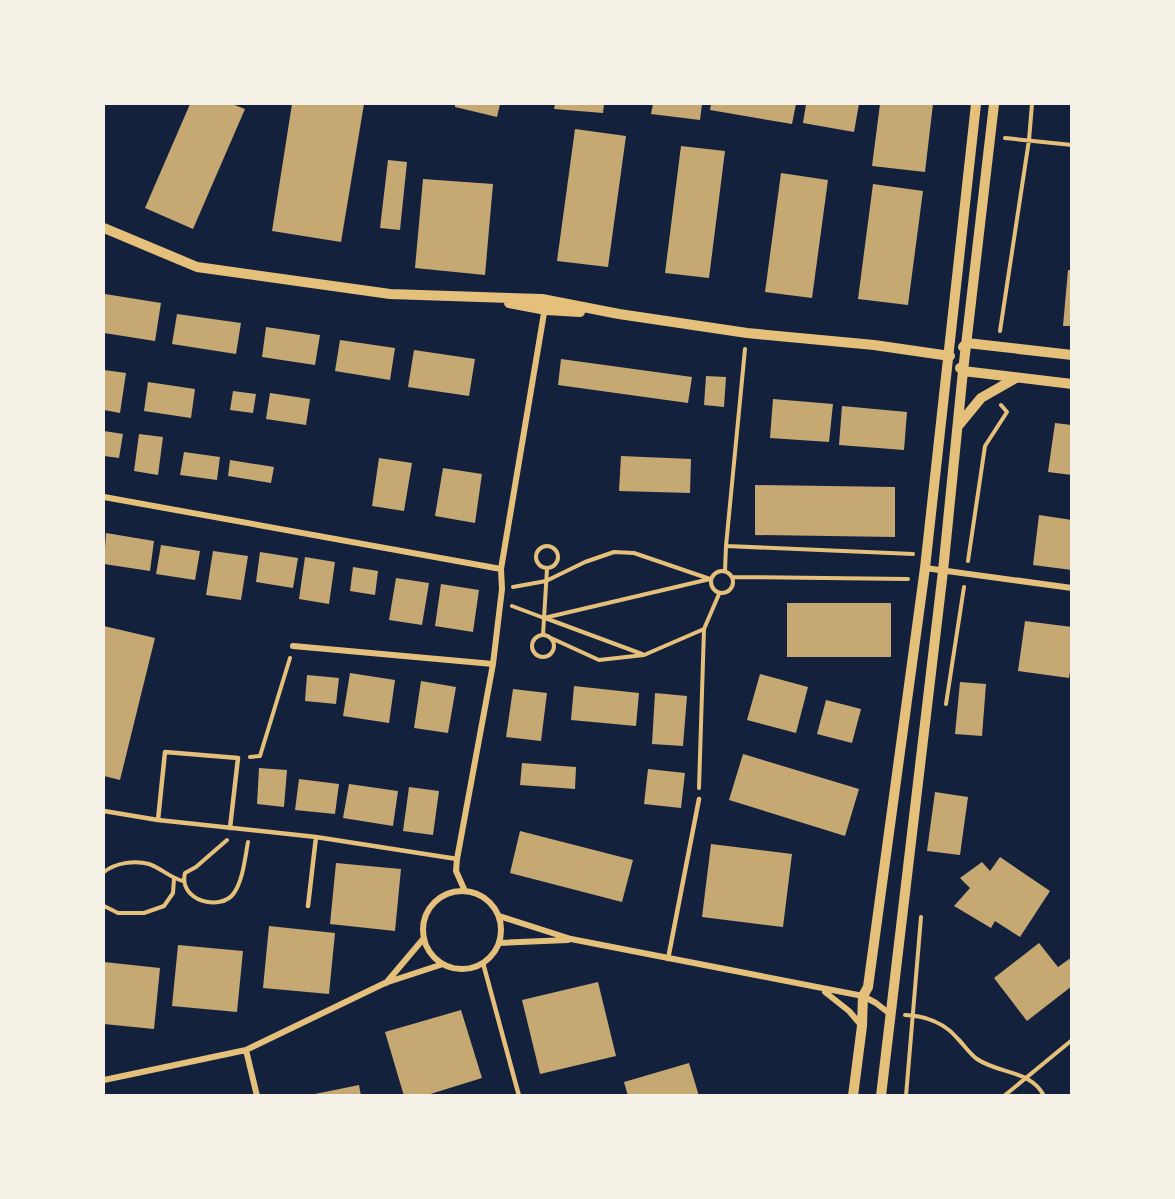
<svg xmlns="http://www.w3.org/2000/svg" width="1175" height="1199" font-family="'Roboto Serif',serif">
<rect width="100%" height="100%" fill="#14213d"/>
<!-- building -->
<path fill="#c6a872" d="M 190,104 L 232,104 L 245,109 L 193,229 L 145,208 Z
M 292,104 L 364,104 L 341,242 L 272,231 Z
M 455,104 L 500,104 L 497,117 L 455,107 Z
M 555,104 L 604,104 L 603,113 L 554,109 Z
M 653,104 L 702,104 L 700,120 L 651,114 Z
M 711,104 L 796,104 L 792,124 L 710,110 Z
M 806,104 L 859,104 L 854,132 L 803,123 Z
M 880,104 L 933,104 L 925,172 L 872,166 Z
M 575,129 L 626,136 L 608,267 L 557,261 Z
M 681,146 L 725,151 L 709,278 L 665,273 Z
M 388,160 L 407,162 L 400,230 L 380,228 Z
M 781,173 L 828,180 L 812,298 L 765,292 Z
M 423,179 L 493,184 L 485,275 L 415,268 Z
M 873,184 L 923,191 L 908,305 L 858,299 Z
M 1068,270 L 1072,270 L 1072,326 L 1063,326 Z
M 105,294 L 161,303 L 155,341 L 104,333 Z
M 177,314 L 241,323 L 236,354 L 172,344 Z
M 266,327 L 320,335 L 315,365 L 262,357 Z
M 340,340 L 395,348 L 390,380 L 335,371 Z
M 414,350 L 475,359 L 469,396 L 408,387 Z
M 561,359 L 692,377 L 688,403 L 558,385 Z
M 104,370 L 126,373 L 120,413 L 104,410 Z
M 706,376 L 726,377 L 724,407 L 704,405 Z
M 148,382 L 195,389 L 191,418 L 144,411 Z
M 233,391 L 256,394 L 253,413 L 230,410 Z
M 270,393 L 310,399 L 306,425 L 266,419 Z
M 773,399 L 833,404 L 829,442 L 770,438 Z
M 842,406 L 907,412 L 904,450 L 839,445 Z
M 1055,423 L 1072,425 L 1072,475 L 1048,472 Z
M 104,431 L 123,434 L 119,458 L 104,456 Z
M 139,434 L 163,437 L 158,475 L 134,471 Z
M 184,452 L 220,457 L 217,480 L 180,475 Z
M 621,456 L 691,459 L 690,493 L 619,491 Z
M 379,458 L 412,463 L 404,511 L 372,506 Z
M 230,460 L 274,467 L 271,483 L 228,476 Z
M 443,468 L 482,474 L 475,523 L 435,516 Z
M 755,485 L 895,487 L 895,537 L 755,535 Z
M 1039,515 L 1072,520 L 1072,570 L 1033,565 Z
M 106,533 L 154,541 L 150,571 L 104,564 Z
M 161,545 L 200,551 L 195,580 L 156,574 Z
M 213,551 L 248,556 L 241,600 L 206,595 Z
M 260,552 L 298,558 L 293,588 L 256,582 Z
M 305,557 L 335,562 L 329,604 L 299,599 Z
M 353,567 L 378,571 L 375,595 L 350,591 Z
M 396,578 L 429,583 L 422,625 L 389,620 Z
M 441,584 L 479,590 L 473,632 L 435,626 Z
M 787,603 L 891,603 L 891,657 L 787,657 Z
M 1025,621 L 1072,627 L 1072,660 L 1069,678 L 1018,671 Z
M 104,626 L 155,638 L 120,780 L 104,776 Z
M 350,673 L 395,680 L 389,723 L 343,716 Z
M 760,674 L 808,687 L 796,733 L 747,720 Z
M 307,675 L 339,678 L 336,704 L 305,701 Z
M 421,681 L 456,687 L 448,733 L 414,728 Z
M 960,682 L 986,684 L 982,736 L 955,734 Z
M 574,686 L 639,693 L 636,726 L 571,720 Z
M 513,689 L 547,693 L 541,741 L 506,737 Z
M 655,693 L 687,696 L 683,746 L 652,744 Z
M 826,700 L 861,709 L 852,743 L 817,734 Z
M 743,754 L 859,789 L 845,836 L 729,800 Z
M 522,763 L 576,767 L 575,789 L 520,785 Z
M 259,768 L 287,770 L 284,807 L 257,804 Z
M 648,769 L 685,773 L 681,808 L 644,804 Z
M 299,779 L 339,784 L 335,814 L 295,810 Z
M 349,784 L 398,791 L 393,826 L 343,818 Z
M 409,787 L 439,791 L 433,835 L 403,831 Z
M 935,792 L 968,797 L 960,855 L 927,851 Z
M 520,831 L 633,860 L 622,902 L 510,873 Z
M 711,844 L 792,854 L 783,927 L 702,917 Z
M 1000,857 L 1050,891 L 1020,937 L 995,921 L 991,928 L 954,906 L 970,888 L 960,878 L 982,862 L 990,871 Z
M 336,863 L 401,869 L 395,931 L 330,924 Z
M 269,926 L 335,933 L 329,994 L 263,988 Z
M 1039,943 L 1058,967 L 1072,957 L 1072,986 L 1027,1021 L 994,978 Z
M 178,945 L 243,951 L 237,1012 L 172,1006 Z
M 104,962 L 160,968 L 154,1029 L 104,1024 Z
M 598,982 L 616,1056 L 540,1074 L 522,1000 Z
M 461,1010 L 482,1078 L 424,1096 L 404,1096 L 385,1032 Z
M 689,1063 L 699,1096 L 628,1096 L 624,1082 Z
M 359,1085 L 361,1096 L 315,1096 L 315,1094 Z"/>
<g fill="none" stroke-linecap="round" stroke-linejoin="round">
<!-- path -->
<path stroke="#e5c07b" stroke-width="4" d="M 1005,138 L 1072,145
M 1000,331 L 1029,140 L 1032,104
M 745,349 L 726,546 L 913,554
M536 557a11 11 0 1 1 22 0a11 11 0 1 1-22 0Z
M 968,561 L 985,446 L 1007,412 L 1001,405
M711 582a11 11 0 1 1 22 0a11 11 0 1 1-22 0Z
M 725,571 L 726,546
M 732,577 L 908,579
M 512,606 L 544,618 L 710,579 L 634,553 L 614,552 L 585,562 L 546,581 L 513,587
M 545,618 L 642,654
M 543,635 L 547,569
M532 646a11 11 0 1 1 22 0a11 11 0 1 1-22 0Z
M 551,638 L 599,660 L 644,655 L 704,629 L 719,594
M 946,704 L 964,587
M 250,757 L 260,756 L 290,658
M 699,788 L 704,629
M 227,840 L 196,867 L 185,873 C 178,901 221,912 234,893 C 243,880 245,858 248,842
M 104,872 C 115,863 134,860 149,864 C 161,868 170,878 183,881
M 104,906 L 118,913 L 144,913 L 164,906 L 173,893 L 174,879
M 905,1015 C 925,1016 945,1023 958,1039 C 964,1045 970,1054 977,1059 C 999,1074 1031,1070 1044,1096
M 906,1096 L 921,917
M 1004,1096 L 1072,1040"/>
<!-- service -->
<path stroke="#e5c07b" stroke-width="4.5" d="M 104,811 L 158,820 L 316,837 L 457,859
M 158,820 L 165,752 L 238,758 L 230,828
M 308,906 L 316,837
M 668,959 L 699,799
M 483,963 L 519,1096"/>
<!-- minor -->
<path stroke="#e5c07b" stroke-width="6" d="M 104,497 L 501,569
M 925,568 L 1072,588
M 293,646 L 493,664
M 465,891 L 456,871 L 457,859 L 493,664 L 502,589 L 501,569 L 545,307
M423 930a39 39 0 1 1 78 0a39 39 0 1 1-78 0Z
M 499,916 L 571,939 L 863,996 L 876,1003 L 890,1014
M 499,943 L 568,940
M 386,983 L 424,938
M 825,992 L 849,1011 L 861,1025
M 246,1050 L 257,1096
M 104,1080 L 246,1050 L 385,983 L 443,964"/>
<!-- tertiary -->
<path stroke="#e5c07b" stroke-width="10" d="M 104,228 L 197,267 L 390,294 L 542,299 L 619,314 L 747,333 L 874,345 L 950,356
M 509,303 L 546,310 L 580,312
M 963,347 L 967,343 L 1072,355
M 960,368 L 963,371 L 1072,384
M 958,426 L 981,398 L 1016,378
M 853,1096 L 862,1026 L 863,996 L 868,987 L 925,568 L 976,104
M 881,1096 L 943,571 L 963,371 L 994,104"/>
</g>
<!-- border -->
<rect width="1175" height="1199" fill="none" stroke="#f6f1e7" stroke-width="210"/>
</svg>
